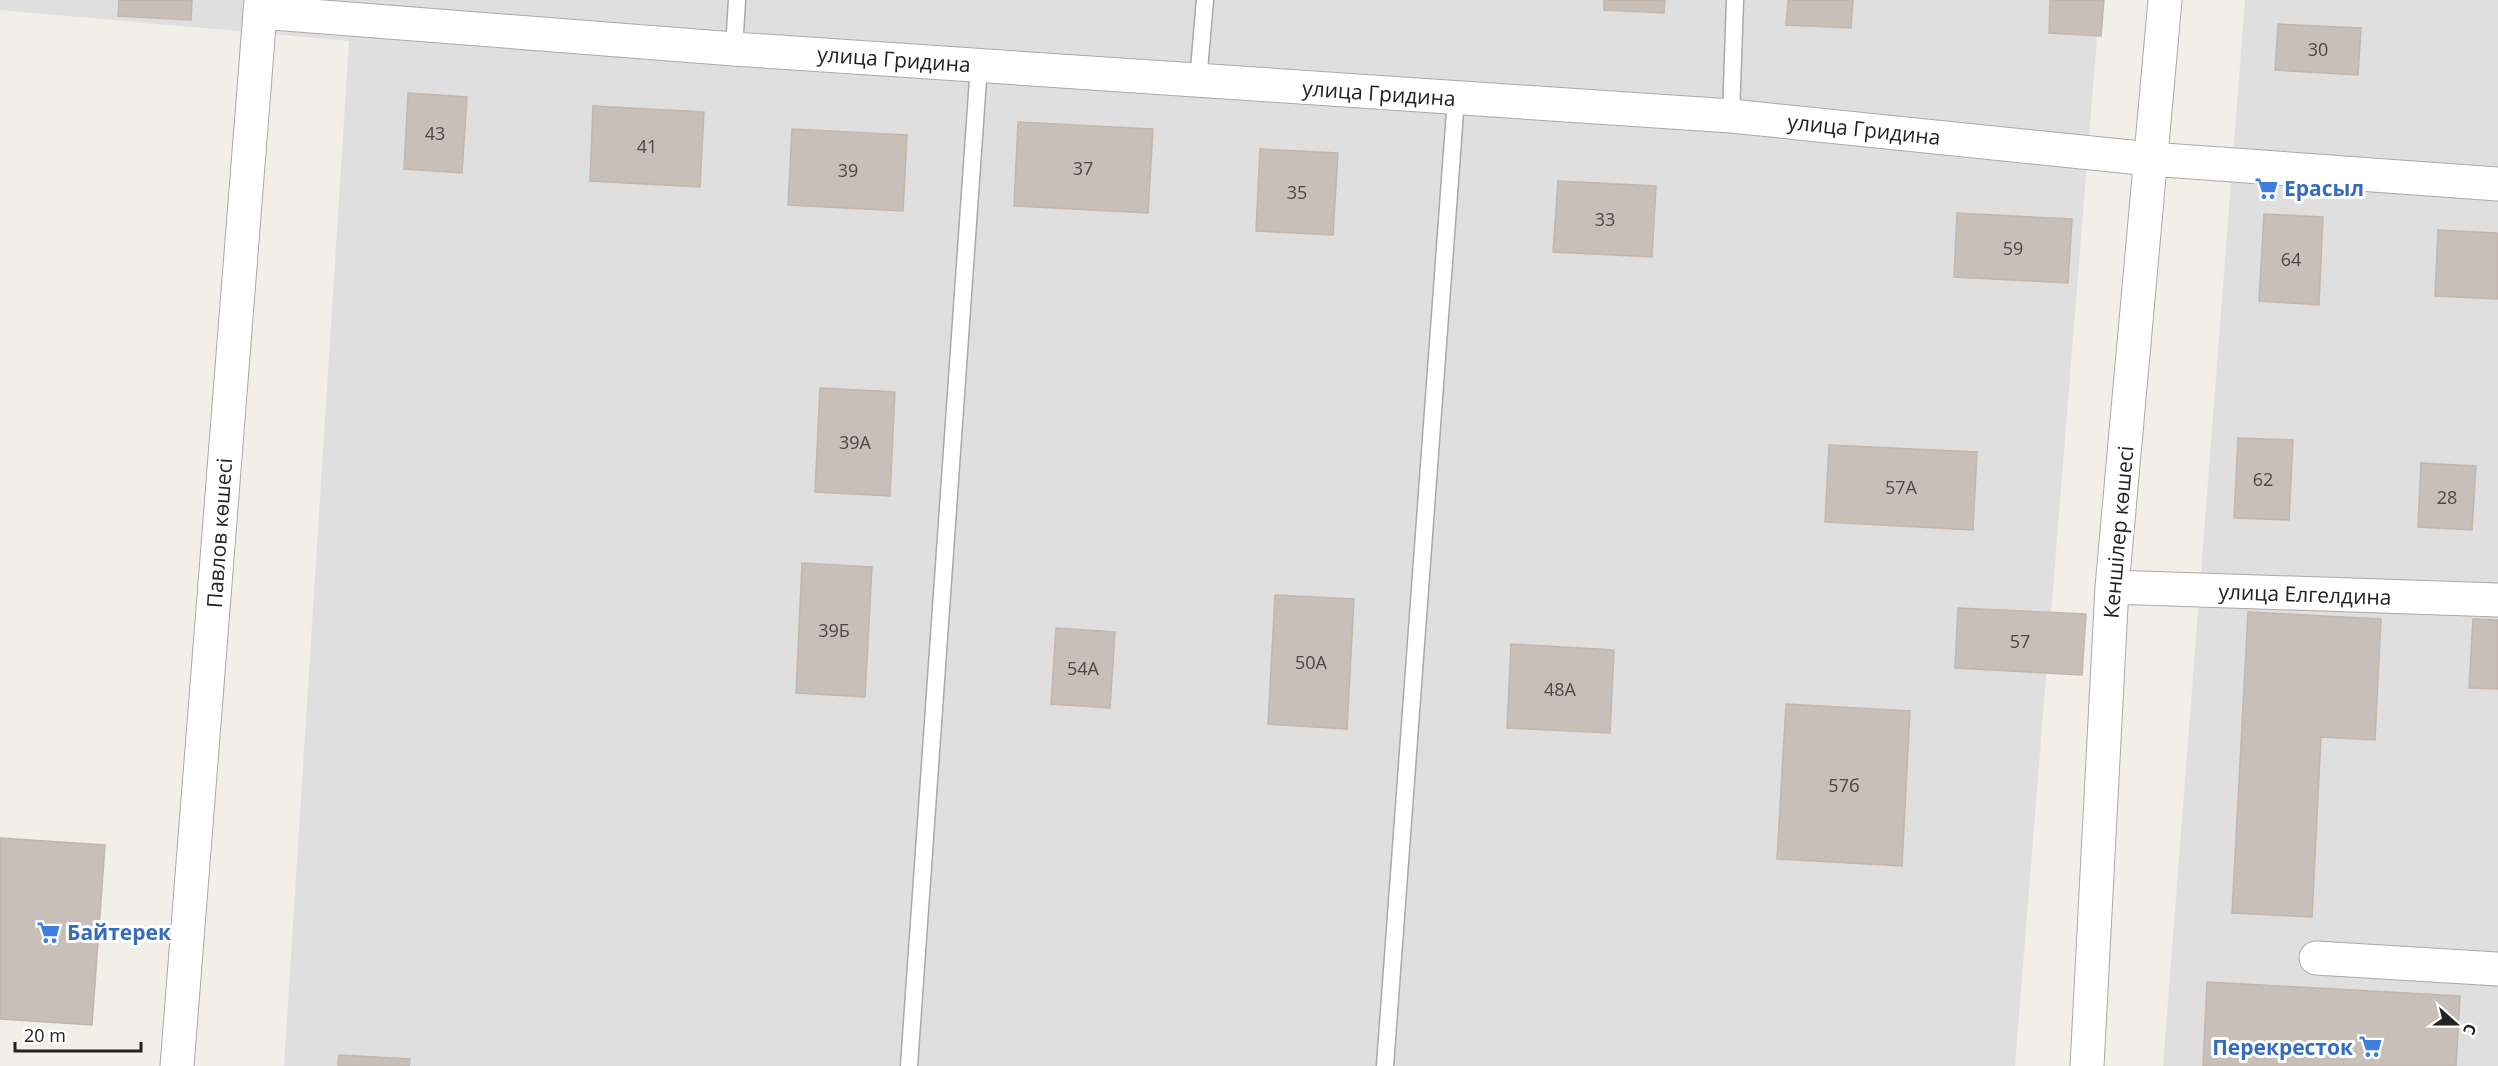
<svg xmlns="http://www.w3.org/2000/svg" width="2498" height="1066" font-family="'Open Sans',sans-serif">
<rect width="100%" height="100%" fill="#f2efe9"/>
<!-- residential -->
<path fill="#e0dfdf" d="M 0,0 L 2100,0 L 2015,1066 L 284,1066 L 349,41 L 0,10 Z
M 2245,0 L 2498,0 L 2498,1066 L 2163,1066 Z"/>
<!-- building -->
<path fill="#c7bfb8" stroke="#c4b6ab" stroke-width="1.5" d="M 119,0 L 192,0 L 191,20 L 118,16 Z
M 1604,0 L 1665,0 L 1664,13 L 1604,10 Z
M 1788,0 L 1853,0 L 1851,28 L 1786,25 Z
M 2050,0 L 2104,0 L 2101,36 L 2049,33 Z
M 2278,24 L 2361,28 L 2358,75 L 2275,70 Z
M 408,93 L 467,97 L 462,173 L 404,169 Z
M 593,106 L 704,112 L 700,187 L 590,181 Z
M 1018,122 L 1153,129 L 1148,213 L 1014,206 Z
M 792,129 L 907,135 L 903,211 L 788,205 Z
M 1260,149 L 1338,153 L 1333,235 L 1256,231 Z
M 1558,181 L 1656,186 L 1652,257 L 1553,252 Z
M 1957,213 L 2072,219 L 2068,283 L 1954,277 Z
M 2264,214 L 2323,217 L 2319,305 L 2259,301 Z
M 2438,230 L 2498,233 L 2498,299 L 2435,296 Z
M 820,388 L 895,392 L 890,496 L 815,492 Z
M 2238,438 L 2293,440 L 2289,520 L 2234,518 Z
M 1829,445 L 1977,452 L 1973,530 L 1825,522 Z
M 2421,463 L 2476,466 L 2472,530 L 2418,527 Z
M 802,563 L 872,567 L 865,697 L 796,693 Z
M 1275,595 L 1354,599 L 1347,729 L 1268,724 Z
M 1958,608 L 2086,614 L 2082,675 L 1955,668 Z
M 2248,612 L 2381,619 L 2375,740 L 2321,737 L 2312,917 L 2232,913 Z
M 2473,619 L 2498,620 L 2498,689 L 2469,688 Z
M 1056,628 L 1115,632 L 1110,708 L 1051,704 Z
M 1511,644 L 1614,650 L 1610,733 L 1507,728 Z
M 1786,704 L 1910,711 L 1902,866 L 1777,859 Z
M 0,838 L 105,845 L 92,1025 L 0,1019 Z
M 2207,982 L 2460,996 L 2456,1066 L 2203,1066 Z
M 339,1055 L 410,1059 L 409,1066 L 338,1066 Z"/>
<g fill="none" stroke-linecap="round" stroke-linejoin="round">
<defs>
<path id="service" d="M 734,49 L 737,0
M 1198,81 L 1205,0
M 1731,116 L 1735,0
M 909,1066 L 979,65
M 1385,1066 L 1456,98"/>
<path id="minor" d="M 260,12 L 734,49 L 1731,116 L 2150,159 L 2498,184
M 2112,587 L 2498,600
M 2316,958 L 2498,969
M 177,1066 L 261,0
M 2087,1066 L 2112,587 L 2165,0"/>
</defs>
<!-- service casing -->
<use href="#service" stroke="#a9a9a9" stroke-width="19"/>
<!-- minor casing -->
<use href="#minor" stroke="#a9a9a9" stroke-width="35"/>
<!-- service -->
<use href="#service" stroke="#fff" stroke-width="16"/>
<!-- minor -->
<use href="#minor" stroke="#fff" stroke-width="33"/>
</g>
<!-- icons -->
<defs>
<symbol id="supermarket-bare" viewBox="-9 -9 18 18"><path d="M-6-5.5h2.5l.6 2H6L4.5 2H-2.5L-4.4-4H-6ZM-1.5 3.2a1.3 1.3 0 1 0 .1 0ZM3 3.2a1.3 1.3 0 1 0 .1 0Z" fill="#3f7fe0" stroke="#fff" stroke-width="2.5" paint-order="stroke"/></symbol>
</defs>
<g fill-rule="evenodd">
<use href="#supermarket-bare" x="2250" y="172" width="33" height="33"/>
<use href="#supermarket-bare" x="32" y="916" width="33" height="33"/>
<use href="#supermarket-bare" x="2354" y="1030" width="33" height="33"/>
</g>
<g text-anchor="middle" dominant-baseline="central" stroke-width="6" stroke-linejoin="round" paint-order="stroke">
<!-- number labels -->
<g font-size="18" fill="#4b4948">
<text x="2318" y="49">30</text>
<text x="435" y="133">43</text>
<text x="647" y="146">41</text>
<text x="1083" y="168">37</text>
<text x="848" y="170">39</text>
<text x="1297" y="192">35</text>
<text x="1605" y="219">33</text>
<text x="2013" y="248">59</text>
<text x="2291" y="259">64</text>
<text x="855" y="442">39А</text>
<text x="2263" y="479">62</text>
<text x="1901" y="487">57А</text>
<text x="2447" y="497">28</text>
<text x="834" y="630">39Б</text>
<text x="2020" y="641">57</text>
<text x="1311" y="662">50А</text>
<text x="1083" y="668">54А</text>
<text x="1560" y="689">48А</text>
<text x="1844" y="785">57б</text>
</g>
<!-- street labels -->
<g font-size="21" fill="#222" stroke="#fff">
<text transform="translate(894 59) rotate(4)">улица Гридина</text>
<text transform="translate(1379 93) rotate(4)">улица Гридина</text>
<text transform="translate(1864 129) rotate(6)">улица Гридина</text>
<text transform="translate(2118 532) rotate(-85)">Кеншілер көшесі</text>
<text transform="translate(219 533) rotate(-86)">Павлов көшесі</text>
<text transform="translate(2305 594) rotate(2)">улица Елгелдина</text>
</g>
<!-- shop labels -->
<g font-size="21" font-weight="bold" fill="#366cbe" stroke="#fff" text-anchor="start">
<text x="2284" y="188">Ерасыл</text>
<text x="67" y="932">Байтерек</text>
<text x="2353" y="1047" text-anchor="end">Перекресток</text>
</g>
</g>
<!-- north arrow -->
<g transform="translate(2456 1024) rotate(111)" stroke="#ffffff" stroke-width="4.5" paint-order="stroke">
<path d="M0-4.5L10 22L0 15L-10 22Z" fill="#222222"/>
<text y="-9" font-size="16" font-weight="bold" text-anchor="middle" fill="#222222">С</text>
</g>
<!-- scale -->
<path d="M15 1042v9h126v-9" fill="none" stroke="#222222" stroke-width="3"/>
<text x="24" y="1042" font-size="18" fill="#222222" stroke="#ffffff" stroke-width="4.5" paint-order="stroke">20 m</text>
</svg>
